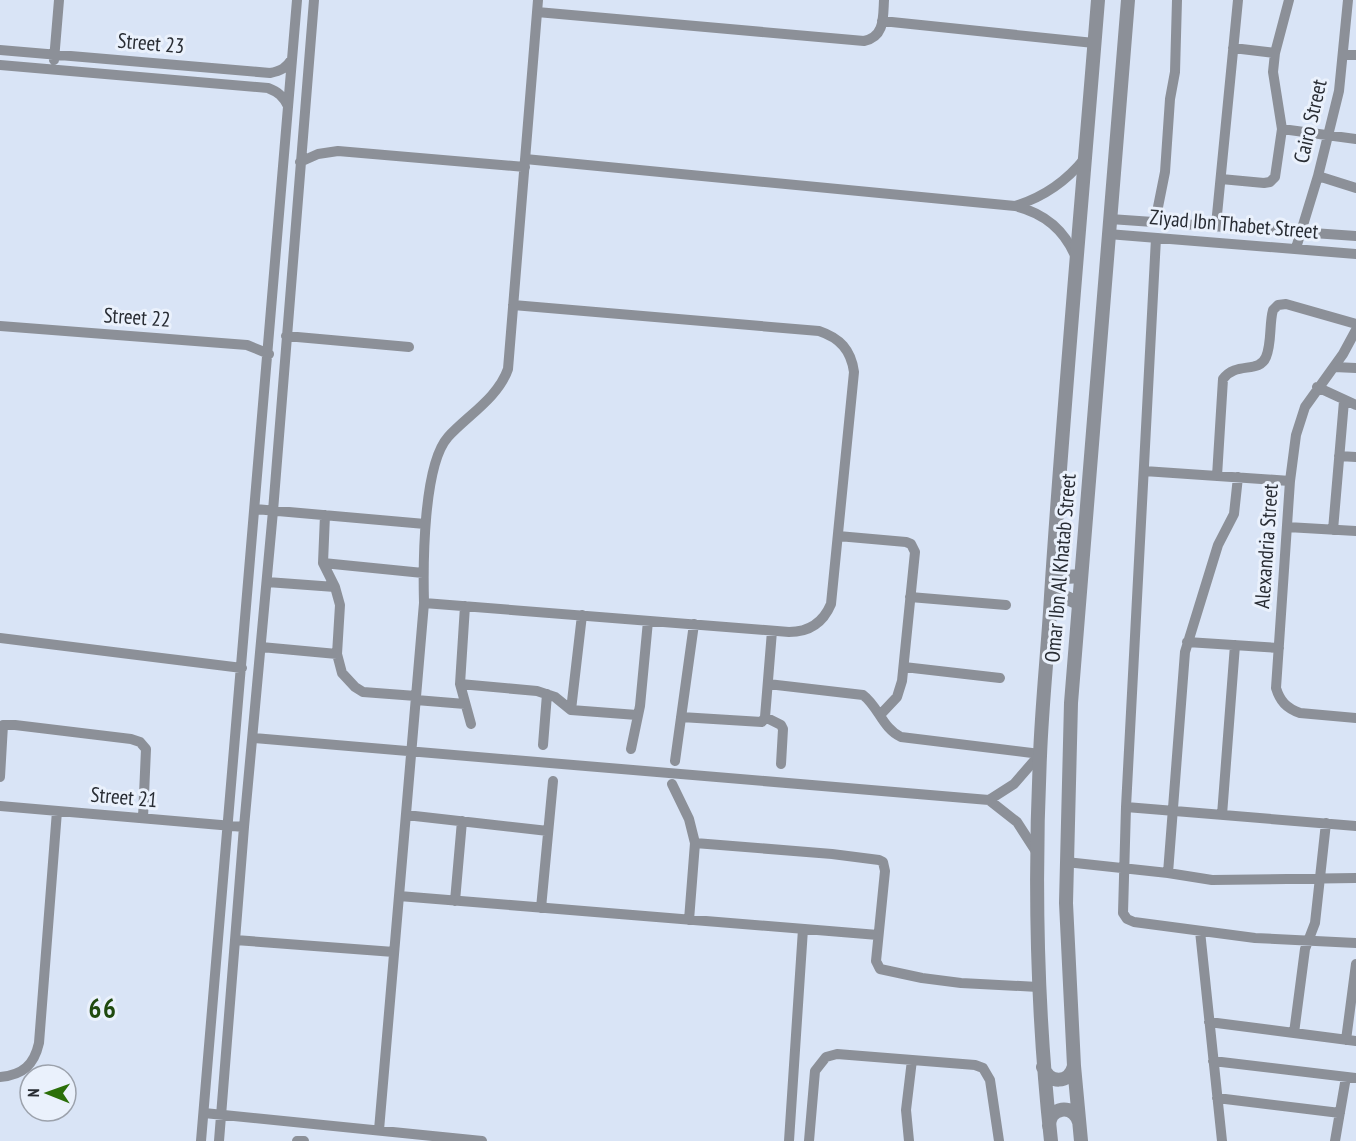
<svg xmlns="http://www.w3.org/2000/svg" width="1356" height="1141" font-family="'PT Sans Narrow',sans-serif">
<rect width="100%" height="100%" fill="#d9e4f6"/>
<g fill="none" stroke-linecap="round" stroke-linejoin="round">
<!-- minor -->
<path stroke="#8c9098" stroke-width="10" d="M 537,12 L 864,41 C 885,37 883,17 884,0
M 882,21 L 1094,43
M 1233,48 L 1275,53
M 0,50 L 270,73 C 281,71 286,68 292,59
M 1343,55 L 1356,55
M 54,60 L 59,0
M 0,65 L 268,88 C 278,92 283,96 288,106
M 1282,129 L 1356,139
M 525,159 L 1015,206 C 1044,213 1065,230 1076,258
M 300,162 L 318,154 L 338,151 L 525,167
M 1318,176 L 1356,188
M 1221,179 L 1264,183 L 1270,182 L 1275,177 L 1282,129 L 1273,72 L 1275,53 L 1289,0
M 1015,206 C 1044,197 1066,182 1085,158
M 1110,219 L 1356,236
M 1155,222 L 1165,172 L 1170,99 L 1175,72 L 1177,0
M 1216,225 L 1238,0
M 1108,234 L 1356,254
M 1156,238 L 1126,807 L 1123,913 L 1127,919 L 1134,922 L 1255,938 L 1356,943
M 1296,248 L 1318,176 L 1339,91 L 1348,0
M 0,326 L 247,345 L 269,354
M 1356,330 L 1343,354 L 1305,407 L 1296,435 L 1290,481 L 1276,688 C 1280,701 1286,708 1300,713 L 1356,718
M 286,336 L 409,347
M 1334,367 L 1356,368
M 1317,387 L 1356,405
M 1339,456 L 1356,457
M 1144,471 L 1290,481
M 1217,476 L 1223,379 C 1236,361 1259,374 1266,357 C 1272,343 1269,324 1273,310 L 1278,305 L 1286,304 L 1356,324
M 255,509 L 425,524
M 325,515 L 323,563 L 335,587 L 340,605 L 337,654 L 342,673 L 355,687 L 363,692 L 416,696
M 1287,527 L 1356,531
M 1333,530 L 1344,401
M 838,536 L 906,542 L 911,544 L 915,552 L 902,681 L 897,697 L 880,715
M 323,563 L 423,573
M 267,582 L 335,587
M 910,597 L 1006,605
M 424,603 L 789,632 C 809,632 823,623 831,604 L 854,372 C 851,350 840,338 819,331 L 513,305
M 465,606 L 460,684 L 471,724
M 0,638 L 242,668
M 1187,642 L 1279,648
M 261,647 L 337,654
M 904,667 L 1000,678
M 460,684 L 537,691 L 555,697 L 571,710 L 637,715
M 768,684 L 863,695 C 878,706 883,729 901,737 L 1040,754 L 1014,784 L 989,800
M 416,700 L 465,704
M 571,710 L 582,615
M 681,717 L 762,722 L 765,717 L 772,631
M 765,717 L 781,725 L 783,729 L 781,764
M 253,738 L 989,800 L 1017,822 L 1037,853
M 543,745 L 547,694
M 631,749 L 640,706 L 648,621
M 675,761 L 694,624
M 0,777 L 3,725 L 15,725 L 131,739 L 140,742 L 146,749 L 143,818
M 672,784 L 689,819 L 695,843 L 689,920
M 0,806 L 244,827
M 1126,807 L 1356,826
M 406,815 L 548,831
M 1222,815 L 1235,645
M 695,843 L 832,854 L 879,860 L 883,862 L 885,871 L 876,961 L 880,969 L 922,978 L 961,983 L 1038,987
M 1066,862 L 1168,873 L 1212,880 L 1356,878
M 1168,873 L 1185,652 L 1218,545 L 1234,514 L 1238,477
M 399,896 L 878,935
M 455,901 L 462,821
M 541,908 L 553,781
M 1200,931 L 1222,1141
M 235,940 L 394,952
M 1209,1022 L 1356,1041
M 1294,1033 L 1305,949 L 1315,923 L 1326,823
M 1346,1040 L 1356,964
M 1213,1061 L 1356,1078
M 0,1077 C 23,1075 34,1065 39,1043 L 57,811
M 1217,1098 L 1340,1113
M 204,1113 L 482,1141
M 379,1130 L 424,603 C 423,565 423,465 448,437 C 467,416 498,398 508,369 L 538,0
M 201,1141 L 297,0
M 219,1141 L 244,827 L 273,511 L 314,0
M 297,1141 L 304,1141
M 789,1141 L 803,929
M 809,1141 L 815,1071 L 826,1057 L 837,1054 L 975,1065 L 983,1068 L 990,1080 L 999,1141
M 909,1141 L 906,1110 L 912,1060
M 1335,1141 L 1346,1077"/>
<!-- tertiary -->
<path stroke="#8c9098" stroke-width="14" d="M 1053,572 L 1066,577 L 1080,576
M 1051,599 L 1065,597 L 1078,603
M 1043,1067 C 1049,1084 1069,1084 1074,1066
M 1049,1126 C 1049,1107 1073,1103 1079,1122
M 1051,1141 C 1037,1013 1034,885 1040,756 C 1042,703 1048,649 1051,596 C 1064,397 1082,199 1098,0
M 1081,1141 L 1074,1066 L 1066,903 L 1071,703 L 1128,0"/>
</g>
<g text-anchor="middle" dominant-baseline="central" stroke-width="6" stroke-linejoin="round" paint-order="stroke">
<!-- street labels -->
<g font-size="21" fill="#282c33" stroke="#eaf1fc">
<text transform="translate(151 43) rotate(5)">Street 23</text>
<text transform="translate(1310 121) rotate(-77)">Cairo Street</text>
<text transform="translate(1234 224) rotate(5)">Ziyad Ibn Thabet Street</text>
<text transform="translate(137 317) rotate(4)">Street 22</text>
<text transform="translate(1266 546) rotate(-86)">Alexandria Street</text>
<text transform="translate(1060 568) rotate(-85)">Omar Ibn Al Khatab Street</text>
<text transform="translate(124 797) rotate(5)">Street 21</text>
</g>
<!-- district labels -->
<g font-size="27" font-weight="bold" letter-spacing="1.5" fill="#1f4a0e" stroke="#eaf1fc">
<text x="103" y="1008">66</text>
</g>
</g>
<!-- north arrow -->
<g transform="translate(48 1093) rotate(271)"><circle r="28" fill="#eaf1fc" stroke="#9ca2ac" stroke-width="1.5"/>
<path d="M0-4.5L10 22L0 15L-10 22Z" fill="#2b6f09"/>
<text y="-9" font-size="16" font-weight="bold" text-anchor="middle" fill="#282c33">N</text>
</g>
</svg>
